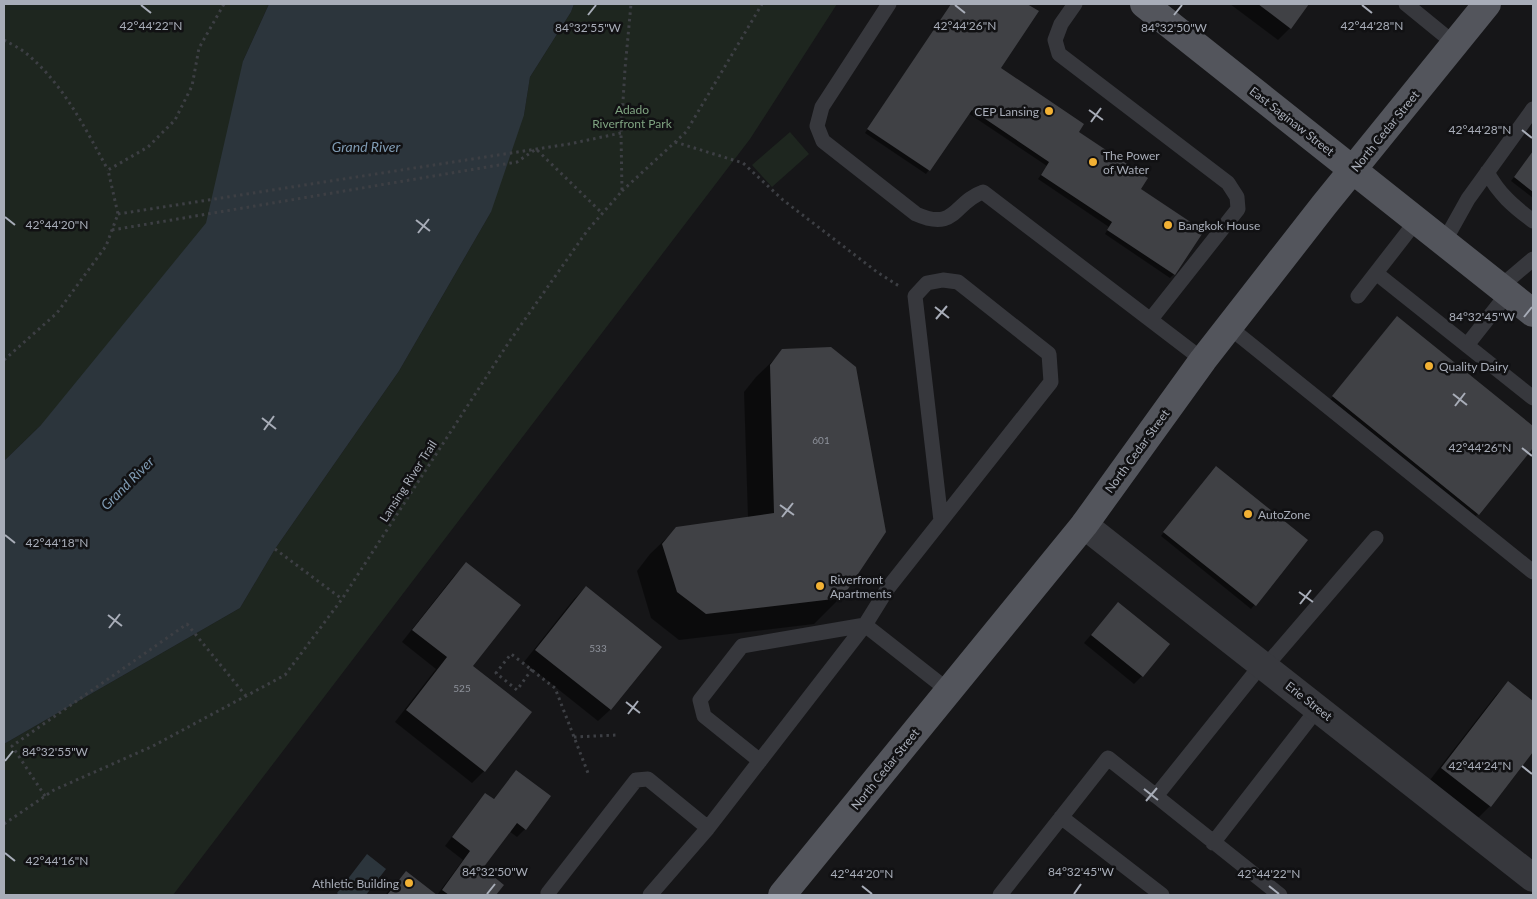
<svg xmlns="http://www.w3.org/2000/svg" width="1537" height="899" font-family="Lato,sans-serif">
<rect width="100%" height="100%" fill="#161618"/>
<!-- green -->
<path fill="#1e261f" d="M 4,4 L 269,4 L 243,61 L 524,115 L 530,77 L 571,12 L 574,4 L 837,4 L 750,139 L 173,895 L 4,895 L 4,744 L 240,608 L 275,549 L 399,371 L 491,212 L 41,425 L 4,461 Z
M 790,132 L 809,154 L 772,187 L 752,165 Z"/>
<!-- water -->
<path fill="#2c353c" d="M 269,4 L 574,4 L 571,12 L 530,77 L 524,115 L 491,212 L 399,371 L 275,549 L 240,608 L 4,744 L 4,461 L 41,425 L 206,223 L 243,61 Z
M 367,854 L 386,869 L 366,895 L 339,895 L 337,893 Z"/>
<!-- shadow -->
<path fill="#0007" d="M 951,4 L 1025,4 L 1037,12 L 999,68 L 1077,133 L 1139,190 L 1174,274 L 1170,278 L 1105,234 L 1109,227 L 1038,179 L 1047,166 L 968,113 L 926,174 L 865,133 Z
M 1230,4 L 1308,4 L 1290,28 L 1278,40 Z
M 1533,152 L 1533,198 L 1511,181 Z
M 1397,318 L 1533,427 L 1533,446 L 1475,517 L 1330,400 Z
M 783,351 L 841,597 L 814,624 L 679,640 L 651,618 L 637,571 L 650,554 L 677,528 L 748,518 L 744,392 L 756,377 Z
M 1212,471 L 1306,541 L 1251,609 L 1161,536 Z
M 466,564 L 471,666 L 530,712 L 484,771 L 472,783 L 395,722 L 436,669 L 402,642 L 454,576 Z
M 586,587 L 660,647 L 610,710 L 598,721 L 524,662 L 574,599 Z
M 1118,603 L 1142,676 L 1134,684 L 1084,643 Z
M 1508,683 L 1533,702 L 1533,750 L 1490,806 L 1478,818 L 1430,780 L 1496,695 Z
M 516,771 L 525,829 L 517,837 L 509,831 L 481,869 L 502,885 L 495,895 L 437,895 L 463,860 L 445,846 L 478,802 L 485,794 L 493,800 Z
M 406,872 L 435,895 L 385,895 Z"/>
<!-- building -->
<path fill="#404145" d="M 951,4 L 1027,4 L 1039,11 L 1001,68 L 1084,124 L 1079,132 L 1148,178 L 1141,189 L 1204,231 L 1175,275 L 1107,230 L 1112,222 L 1041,175 L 1049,162 L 972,110 L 930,171 L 867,129 Z
M 1258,4 L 1309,4 L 1291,29 Z
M 1533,151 L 1533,192 L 1514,177 Z
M 1397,316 L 1533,426 L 1533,448 L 1479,515 L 1332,396 Z
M 831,347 L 856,367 L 886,532 L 842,598 L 706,614 L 677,592 L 662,544 L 676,527 L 774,513 L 770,365 L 782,349 Z
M 1216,466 L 1308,540 L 1256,606 L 1163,532 Z
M 466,562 L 521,605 L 473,666 L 532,712 L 485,772 L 406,710 L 447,657 L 412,630 Z
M 586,586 L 662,647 L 611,710 L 535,650 Z
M 1118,602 L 1170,644 L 1143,677 L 1091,635 Z
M 1508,681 L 1533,701 L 1533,752 L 1491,807 L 1441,768 Z
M 516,770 L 551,796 L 526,830 L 517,823 L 483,868 L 504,885 L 496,895 L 449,895 L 442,890 L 470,851 L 452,837 L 485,793 L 494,799 Z
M 406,871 L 437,895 L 387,895 Z"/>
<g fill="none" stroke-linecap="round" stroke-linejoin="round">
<!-- path -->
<path stroke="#3d3f44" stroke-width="3" stroke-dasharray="2.5 4" stroke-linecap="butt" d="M 4,40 C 11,44 20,48 27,54 C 64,85 85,128 108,170
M 675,142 L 743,163 L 783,200 L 877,272 L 899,286
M 622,191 L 686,132 L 762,4
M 118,214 L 569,144 L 621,133
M 112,230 L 517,162 L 536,149 L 602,213
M 4,360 L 57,313 L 106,246 L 118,214 L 108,170 L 148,147 L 175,120 L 192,86 L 199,48 L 224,4
M 275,549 L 342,599
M 532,669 L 517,690 L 496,673 L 511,654 C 526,665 540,677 555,688 L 588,773
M 574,737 L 617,735
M 45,796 L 12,746 L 187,624 L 246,696
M 4,824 L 54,790 L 153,746 L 285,675 L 342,599 L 509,342 L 587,231 L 622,191 L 621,133 L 625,69 L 631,4"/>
<!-- service -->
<path stroke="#37383d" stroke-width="15" d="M 889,4 L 822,107 L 817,126 L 823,141 L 916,214 C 956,232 954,202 983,192 L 1203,360
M 1075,4 L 1061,24 L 1055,40 L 1059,54 L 1228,183 L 1237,197 L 1238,209 L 1151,319
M 1406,4 L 1455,44
M 1487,172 C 1499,194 1513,206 1533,221
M 1444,242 L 1468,199 L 1533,109
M 1376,273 L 1533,398
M 1500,287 L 1533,259
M 1358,296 L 1417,220
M 1229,327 L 1533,572
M 1467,345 L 1508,293
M 1265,667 L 1376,538
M 760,761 L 704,716 L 700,700 L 742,646 L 865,625 L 949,691
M 1156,796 L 1280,895
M 1061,817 L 1162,895
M 1213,843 L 1318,708
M 549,895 L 548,893 L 636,780 L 648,779 L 708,828
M 650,895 L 708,828 L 865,625 L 888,588 L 1051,382 L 1049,354 L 958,282 L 943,280 L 927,283 L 915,296 L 941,521
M 1000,895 L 1108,758 L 1156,796 L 1262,664"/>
<!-- minor -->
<path stroke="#37383d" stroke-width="28" d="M 1084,525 L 1533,878"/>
<!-- primary -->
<path stroke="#53555c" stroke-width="28" d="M 1144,4 L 1533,313
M 782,895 L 1084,525 L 1203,360 L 1324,205 L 1487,4"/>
</g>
<!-- ticks -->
<path fill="none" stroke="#a8adb8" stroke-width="2" d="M 141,5 L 151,13M 955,5 L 965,13M 1362,5 L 1372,13M 588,15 L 596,5M 1174,15 L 1182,5M 1089,110 L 1103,120M 1091,122 L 1101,108M 1522,130 L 1532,138M 5,217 L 15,225M 416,220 L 430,231M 418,233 L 429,219M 935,307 L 949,318M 1524,317 L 1532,307M 936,319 L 947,306M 1453,394 L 1467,405M 1455,406 L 1465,393M 262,418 L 276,429M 264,430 L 274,416M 1522,448 L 1532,456M 780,505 L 794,515M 782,517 L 793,503M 5,535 L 15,543M 1299,592 L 1313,602M 1300,604 L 1311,590M 108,615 L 122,626M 109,628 L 120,614M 626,702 L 640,713M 628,714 L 638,701M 5,761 L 13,751M 1522,766 L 1532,774M 1144,789 L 1158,800M 1146,801 L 1157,788M 5,853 L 15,861M 862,886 L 872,894M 1269,886 L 1279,894M 487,894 L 495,884M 1074,894 L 1081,884"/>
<!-- markers -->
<g fill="#f2b134" stroke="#111113" stroke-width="2">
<circle cx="1049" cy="111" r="5"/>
<circle cx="1093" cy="162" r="5"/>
<circle cx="1168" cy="225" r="5"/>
<circle cx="1429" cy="366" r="5"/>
<circle cx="1248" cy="514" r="5"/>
<circle cx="820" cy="586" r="5"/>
<circle cx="409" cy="883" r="5"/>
</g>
<g text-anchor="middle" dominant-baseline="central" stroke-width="5" stroke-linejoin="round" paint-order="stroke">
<!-- number labels -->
<g font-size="10" fill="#8e929b">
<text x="821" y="440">601</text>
<text x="598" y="648">533</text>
<text x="462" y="688">525</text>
</g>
<!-- park labels -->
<g font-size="12" fill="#7fa381" stroke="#111113">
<text x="632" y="109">Adado<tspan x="632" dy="14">Riverfront Park</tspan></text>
</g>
<!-- poi labels -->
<g font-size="12" fill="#a8adb8" stroke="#111113" text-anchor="start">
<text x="1039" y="111" text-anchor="end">CEP Lansing</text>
<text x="1103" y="155">The Power<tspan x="1103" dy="14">of Water</tspan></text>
<text x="1178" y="225">Bangkok House</text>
<text x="1439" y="366">Quality Dairy</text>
<text x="1258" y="514">AutoZone</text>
<text x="830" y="579">Riverfront<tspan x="830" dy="14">Apartments</tspan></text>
<text x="399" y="883" text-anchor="end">Athletic Building</text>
</g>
<!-- street labels -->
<g font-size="12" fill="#a8adb8" stroke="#111113">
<text transform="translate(1292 121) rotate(38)">East Saginaw Street</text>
<text transform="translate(1385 131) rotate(-51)">North Cedar Street</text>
<text transform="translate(1137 451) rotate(-54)">North Cedar Street</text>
<text transform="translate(408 481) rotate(-57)">Lansing River Trail</text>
<text transform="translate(1309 701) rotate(38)">Erie Street</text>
<text transform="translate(885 769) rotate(-51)">North Cedar Street</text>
</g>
<!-- water labels -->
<g font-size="14" font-style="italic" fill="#7f9bb3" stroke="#111113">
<text x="366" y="146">Grand River</text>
<text transform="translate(127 483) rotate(-45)">Grand River</text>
</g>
</g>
<g font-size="12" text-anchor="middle" fill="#a8adb8" stroke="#111113" stroke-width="5" stroke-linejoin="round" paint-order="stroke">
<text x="151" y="30">42°44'22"N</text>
<text x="965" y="30">42°44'26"N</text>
<text x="1372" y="30">42°44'28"N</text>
<text x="588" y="32">84°32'55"W</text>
<text x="1174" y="32">84°32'50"W</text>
<text x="1480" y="134">42°44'28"N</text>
<text x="57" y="229">42°44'20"N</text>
<text x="1482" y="321">84°32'45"W</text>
<text x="1480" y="452">42°44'26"N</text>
<text x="57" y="547">42°44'18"N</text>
<text x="55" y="756">84°32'55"W</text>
<text x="1480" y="770">42°44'24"N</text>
<text x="57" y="865">42°44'16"N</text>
<text x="495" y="876">84°32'50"W</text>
<text x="1081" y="876">84°32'45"W</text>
<text x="862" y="878">42°44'20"N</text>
<text x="1269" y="878">42°44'22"N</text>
</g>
<!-- border -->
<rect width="1537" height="899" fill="none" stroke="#a8adb8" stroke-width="10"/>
</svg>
